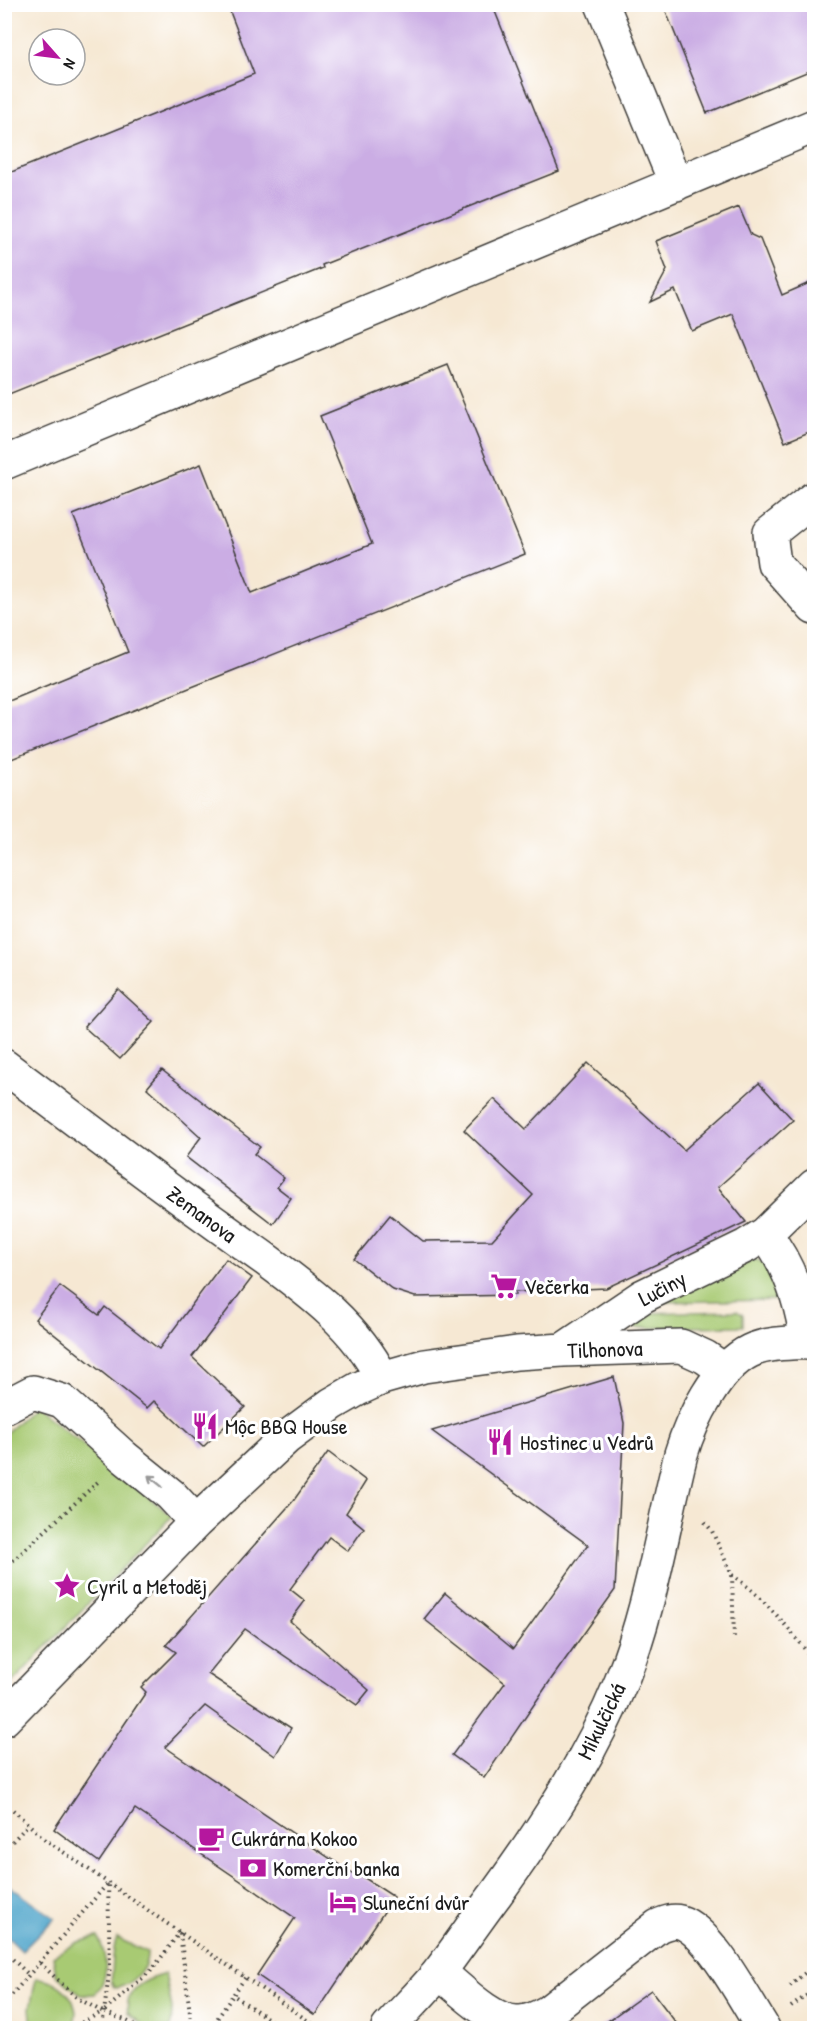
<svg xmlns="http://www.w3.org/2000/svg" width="819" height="2033" font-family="'Patrick Hand',sans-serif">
<rect width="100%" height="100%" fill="#fff"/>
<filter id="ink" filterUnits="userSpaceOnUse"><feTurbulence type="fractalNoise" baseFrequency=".0167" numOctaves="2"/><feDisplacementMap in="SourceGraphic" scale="12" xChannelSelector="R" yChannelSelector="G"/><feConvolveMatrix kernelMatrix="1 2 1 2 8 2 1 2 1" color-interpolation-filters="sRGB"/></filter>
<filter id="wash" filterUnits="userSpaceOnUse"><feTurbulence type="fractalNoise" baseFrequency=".008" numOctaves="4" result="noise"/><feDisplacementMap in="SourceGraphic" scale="24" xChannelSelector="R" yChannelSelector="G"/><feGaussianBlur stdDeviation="1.35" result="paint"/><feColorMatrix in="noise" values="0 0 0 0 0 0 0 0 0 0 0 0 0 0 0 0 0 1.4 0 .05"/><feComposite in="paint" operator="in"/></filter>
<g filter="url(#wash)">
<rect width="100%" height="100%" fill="#f6e8d3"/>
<!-- green -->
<path fill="#a8ca73" stroke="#627348" stroke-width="1.5" d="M 755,1259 L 770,1265 L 787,1300 L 657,1302 Z
M 737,1311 L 743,1315 L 743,1326 L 637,1328 L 631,1324 L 641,1313 Z
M 34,1406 L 172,1516 L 5,1690 L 5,1434 Z
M 98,1937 C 107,1956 110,1979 95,1994 L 81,1995 L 56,1975 L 53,1956 L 78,1942 Z
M 117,1938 L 147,1952 C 148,1969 134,1984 117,1988 L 114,1987 L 111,1982 C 114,1967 111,1952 117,1938 Z
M 165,1974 L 172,2008 L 171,2028 L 147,2028 L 128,2013 C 123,1989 146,1979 165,1974 Z
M 36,1978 C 57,1977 83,2002 74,2022 L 59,2028 L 32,2028 L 30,2008 Z"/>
<!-- water -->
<path fill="#4ea4ca" stroke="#356073" stroke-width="1.5" d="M 5,1883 L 55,1918 L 22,1951 L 5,1935 Z"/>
<g id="blocks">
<!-- building -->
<path fill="#cbade4" d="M 227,4 L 492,4 L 559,171 L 322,265 L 323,268 L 4,396 L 4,175 L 254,74 Z
M 663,4 L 814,4 L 814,69 L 707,113 Z
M 739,207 L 751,235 L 760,239 L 782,295 L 814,281 L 814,430 L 785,442 L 733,314 L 692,331 L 675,290 L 650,302 L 667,270 L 656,241 Z
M 448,365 L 525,554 L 4,762 L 4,703 L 128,652 L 73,515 L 201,464 L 252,593 L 372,544 L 320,416 Z
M 118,989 L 154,1022 L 120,1059 L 84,1027 Z
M 588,1063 L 684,1150 L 759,1083 L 793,1120 L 718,1187 L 746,1222 L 606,1288 L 515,1292 L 515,1295 L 415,1297 L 393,1290 L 354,1259 L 390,1215 L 423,1241 L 492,1240 L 533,1195 L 464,1130 L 494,1099 L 526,1129 Z
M 162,1070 L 260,1147 L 254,1154 L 284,1178 L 277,1187 L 291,1198 L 273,1224 L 186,1157 L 201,1137 L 147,1088 Z
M 226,1259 L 252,1278 L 192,1357 L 245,1407 L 203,1447 L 154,1401 L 147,1408 L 35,1319 L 60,1286 L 99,1315 L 105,1307 L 159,1349 Z
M 614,1377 L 624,1423 L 615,1590 L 552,1678 L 484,1778 L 452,1755 L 505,1683 L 424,1619 L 445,1593 L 513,1649 L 588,1545 L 432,1431 Z
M 328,1452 L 366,1481 L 346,1513 L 364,1528 L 348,1551 L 329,1537 L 290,1589 L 305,1601 L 290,1621 L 369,1690 L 357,1705 L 245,1629 L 208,1674 L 291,1728 L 275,1756 L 205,1706 L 165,1747 L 356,1876 L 357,1873 L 394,1897 L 315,2015 L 257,1975 L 295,1918 L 135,1809 L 99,1862 L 54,1829 L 146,1692 L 141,1687 L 176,1652 L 166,1645 L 294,1500 Z
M 651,1990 L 680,2028 L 598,2028 Z"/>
</g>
</g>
<g filter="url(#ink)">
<use href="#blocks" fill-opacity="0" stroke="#3d3b37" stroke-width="1.5"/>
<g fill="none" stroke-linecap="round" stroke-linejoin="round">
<defs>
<path id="minor" d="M 602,4 L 676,184
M 4,463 L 814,126
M 814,498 L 770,533 L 774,563 L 814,608
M 4,1066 C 64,1111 123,1156 183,1200 C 211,1220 238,1240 265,1259 C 311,1293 356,1326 382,1378
M 765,1234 C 790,1266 802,1302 807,1343
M 563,1350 L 643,1296 L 746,1246 L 765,1234 L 814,1186
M 4,1407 L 33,1392 L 62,1401 L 124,1457 L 171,1495 L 196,1522
M 4,1719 L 196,1522 L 286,1438 L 332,1404 L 358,1389 L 382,1378 L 424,1366 L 517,1353 L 563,1350 L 681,1346 L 705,1357 L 725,1371
M 439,1972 C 459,1988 491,2022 517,2022 C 528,2023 539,2017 548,2012 L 658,1926 C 665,1923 672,1920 680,1922 C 710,1931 746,2002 763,2028
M 388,2028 C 405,2009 424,1991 440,1971 C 459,1946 477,1919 496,1894 C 544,1828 590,1758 621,1682 C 651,1608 662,1530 681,1454 C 691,1420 717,1367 750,1351 C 769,1342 794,1343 814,1342"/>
</defs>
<!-- minor casing -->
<use href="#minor" stroke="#3d3b37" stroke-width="36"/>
<!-- path -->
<path stroke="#3d3b37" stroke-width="4" stroke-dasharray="1.5 4.5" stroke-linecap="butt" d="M 705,1522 L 712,1531 L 732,1575 L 734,1638
M 4,1569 L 100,1480
M 732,1575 C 765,1598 790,1630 814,1661
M 4,1802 L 46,1840 L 317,2027
M 4,1850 L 29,1824
M 180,1933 L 191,2021
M 4,1951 L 29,1975
M 40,1963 L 77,1998 L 103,2012
M 245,1978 L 233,1995 L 282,2028
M 790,1986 L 814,1965
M 4,2004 L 108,1883 L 110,1966 L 102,2028
M 791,2007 L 814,1990
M 71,2028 L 102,2012
M 139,2028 L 125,2020 L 103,2012 L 152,1970 L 180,1932
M 187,2028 L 191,2021 L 206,2028
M 211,2028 L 233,1995"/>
<!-- minor -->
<use href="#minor" stroke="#fff" stroke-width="33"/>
</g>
<!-- one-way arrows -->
<defs><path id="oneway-shaft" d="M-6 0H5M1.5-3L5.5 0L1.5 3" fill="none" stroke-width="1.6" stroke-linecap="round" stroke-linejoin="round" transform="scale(1.5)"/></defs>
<use stroke="#999" href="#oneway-shaft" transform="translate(155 1481) rotate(-141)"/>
</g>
<!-- icons -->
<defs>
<symbol id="supermarket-bare" viewBox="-9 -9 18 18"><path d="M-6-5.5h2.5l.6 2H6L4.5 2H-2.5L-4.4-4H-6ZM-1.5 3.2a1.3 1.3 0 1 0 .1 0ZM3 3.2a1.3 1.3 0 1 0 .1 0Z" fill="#b5179e" stroke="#fff" stroke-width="2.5" paint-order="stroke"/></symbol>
<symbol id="restaurant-bare" viewBox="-9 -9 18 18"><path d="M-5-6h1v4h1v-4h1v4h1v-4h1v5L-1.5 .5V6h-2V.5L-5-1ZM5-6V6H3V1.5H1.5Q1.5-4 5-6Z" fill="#b5179e" stroke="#fff" stroke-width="2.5" paint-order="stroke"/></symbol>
<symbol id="sight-bare" viewBox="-9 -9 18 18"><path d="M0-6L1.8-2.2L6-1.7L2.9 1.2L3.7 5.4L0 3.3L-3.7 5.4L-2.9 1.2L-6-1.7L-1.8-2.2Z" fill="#b5179e" stroke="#fff" stroke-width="2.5" paint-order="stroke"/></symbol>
<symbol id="cafe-bare" viewBox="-9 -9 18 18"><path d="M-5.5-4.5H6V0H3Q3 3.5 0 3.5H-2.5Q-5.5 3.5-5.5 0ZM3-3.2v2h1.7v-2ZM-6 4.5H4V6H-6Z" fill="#b5179e" stroke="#fff" stroke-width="2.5" paint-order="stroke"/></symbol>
<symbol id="bank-bare" viewBox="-9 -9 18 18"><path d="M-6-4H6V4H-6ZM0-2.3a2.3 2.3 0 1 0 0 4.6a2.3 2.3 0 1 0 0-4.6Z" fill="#b5179e" stroke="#fff" stroke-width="2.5" paint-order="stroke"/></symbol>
<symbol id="hotel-bare" viewBox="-9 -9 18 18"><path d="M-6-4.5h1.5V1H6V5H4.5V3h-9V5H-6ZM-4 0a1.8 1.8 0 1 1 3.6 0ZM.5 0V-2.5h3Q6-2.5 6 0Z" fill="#b5179e" stroke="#fff" stroke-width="2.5" paint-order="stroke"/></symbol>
</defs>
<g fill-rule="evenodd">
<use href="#supermarket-bare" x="485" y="1267" width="38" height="38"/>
<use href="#restaurant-bare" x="186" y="1407" width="38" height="38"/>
<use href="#restaurant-bare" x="481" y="1423" width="38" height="38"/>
<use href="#sight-bare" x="48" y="1567" width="38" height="38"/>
<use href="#cafe-bare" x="192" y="1819" width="38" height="38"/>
<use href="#bank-bare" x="234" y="1849" width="38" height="38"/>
<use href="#hotel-bare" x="324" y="1883" width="38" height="38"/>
</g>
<g text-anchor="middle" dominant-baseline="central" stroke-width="6" stroke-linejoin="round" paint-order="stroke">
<!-- street labels -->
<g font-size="22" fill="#1c1c1c" stroke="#fff">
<text transform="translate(202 1214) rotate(36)">Zemanova</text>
<text transform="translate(662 1288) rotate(-28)">Lučiny</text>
<text transform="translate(605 1349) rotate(-2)">Tilhonova</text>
<text transform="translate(601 1721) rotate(-64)">Mikulčická</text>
</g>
<!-- poi labels -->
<g font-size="22" fill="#1c1c1c" stroke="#fff" text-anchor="start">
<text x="524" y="1286">Večerka</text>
<text x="225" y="1426">Mộc BBQ House</text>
<text x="520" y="1442">Hostinec u Vedrů</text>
<text x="87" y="1586">Cyril a Metoděj</text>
<text x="231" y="1838">Cukrárna Kokoo</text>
<text x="273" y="1868">Komerční banka</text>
<text x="363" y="1902">Sluneční dvůr</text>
</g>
</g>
<!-- margin -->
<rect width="819" height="2033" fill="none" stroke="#fff" stroke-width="24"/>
<!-- north arrow -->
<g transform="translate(57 57) rotate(118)"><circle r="28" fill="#ffffff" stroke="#a4a4a4" stroke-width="1.5"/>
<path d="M0-4.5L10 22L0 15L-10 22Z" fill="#b5179e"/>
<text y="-9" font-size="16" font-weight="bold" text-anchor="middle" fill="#1c1c1c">N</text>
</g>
</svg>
